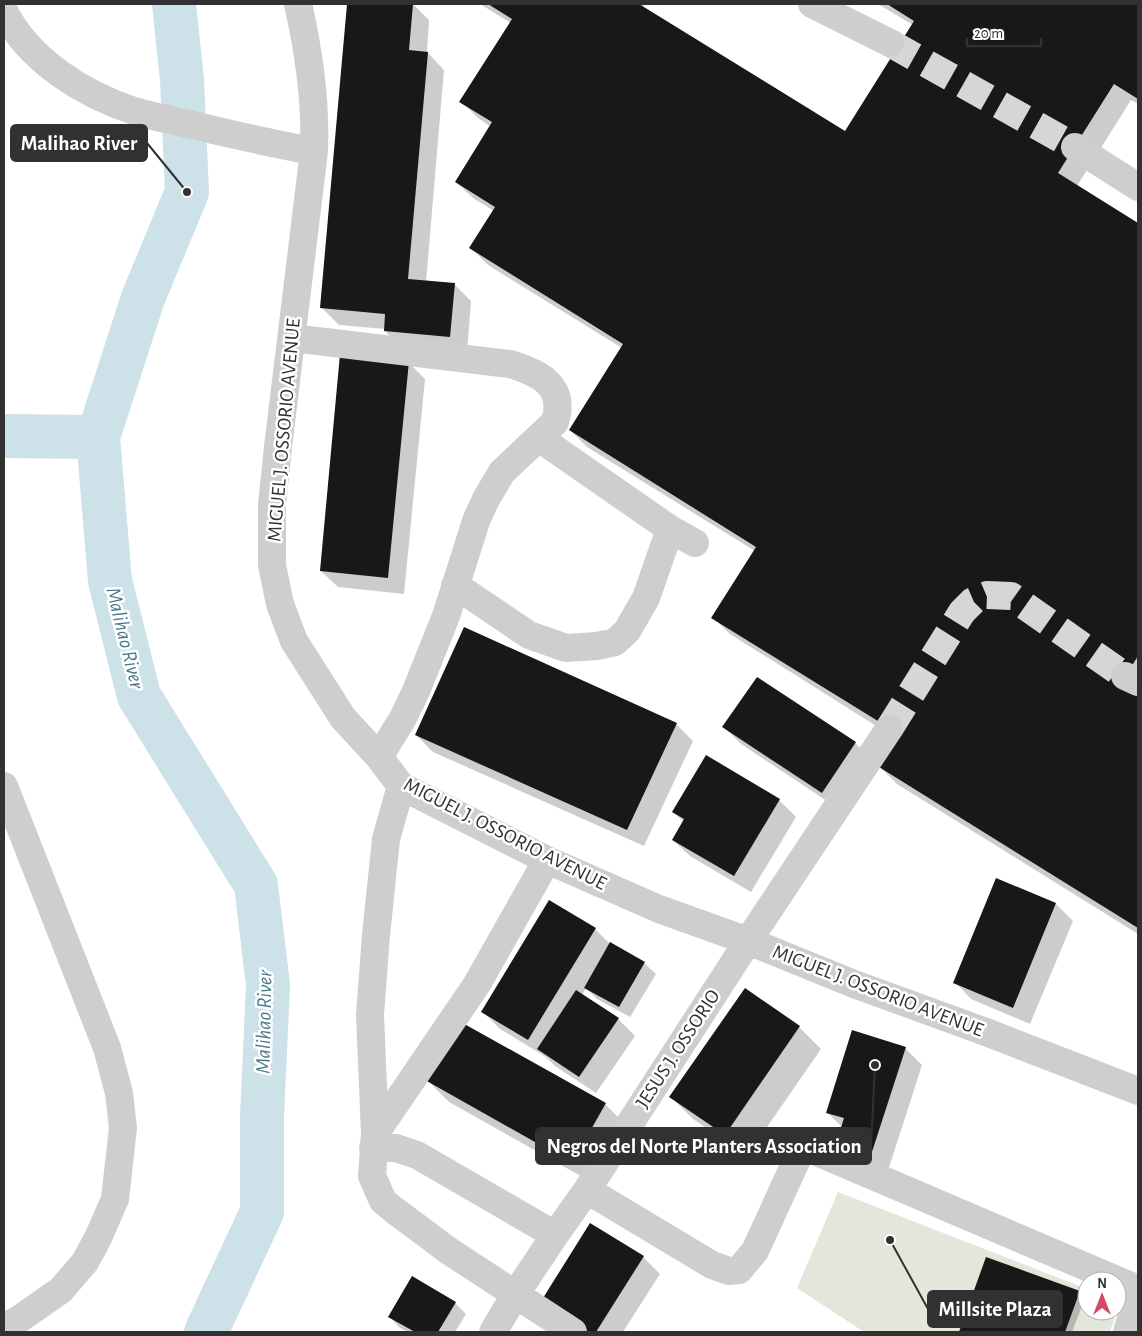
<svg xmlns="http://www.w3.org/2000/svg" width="1142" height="1336" font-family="'Alegreya Sans',sans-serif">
<rect width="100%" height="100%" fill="#fff"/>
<!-- green -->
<path fill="#e3e7db" d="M 838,1192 L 1087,1289 L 1087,1311 L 1117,1311 L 1110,1332 L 864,1332 L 797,1288 Z"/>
<!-- shadow -->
<path fill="#0003" d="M 348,4 L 413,4 L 429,20 L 427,52 L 444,70 L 426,282 L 454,284 L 471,301 L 467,353 L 402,348 L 385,331 L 385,329 L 339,325 L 322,308 Z
M 480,4 L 645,4 L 643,7 L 845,133 L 913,25 L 878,4 L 1138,4 L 1138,104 L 1131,100 L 1077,186 L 1138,225 L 1138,934 L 897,784 L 880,767 L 897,739 L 730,634 L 713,618 L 755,551 L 587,447 L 570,430 L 622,348 L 488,265 L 471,248 L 494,211 L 473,198 L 456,182 L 491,127 L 478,118 L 461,101 L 511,23 Z
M 408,362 L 425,379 L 404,594 L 338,587 L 321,571 Z
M 676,724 L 693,741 L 644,846 L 433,752 L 416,735 Z
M 724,727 L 855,743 L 872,760 L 839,809 L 741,744 Z
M 706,757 L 779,800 L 796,817 L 751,892 L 690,856 L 673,840 L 684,822 L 673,812 Z
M 997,880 L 1056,904 L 1073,921 L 1030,1024 L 971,999 L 955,982 Z
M 595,929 L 610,944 L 644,963 L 656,974 L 630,1017 L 597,999 L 586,988 L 582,995 L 618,1019 L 635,1036 L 596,1093 L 555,1066 L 546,1057 L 500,1029 L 483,1012 Z
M 460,1023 L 605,1104 L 627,1126 L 595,1184 L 449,1102 L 427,1080 Z
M 799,1027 L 821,1049 L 747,1156 L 693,1119 L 671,1097 Z
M 905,1048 L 922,1065 L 886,1177 L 835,1149 L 842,1127 L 827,1112 Z
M 643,1257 L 660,1274 L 623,1332 L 573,1332 Z
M 987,1259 L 1080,1292 L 1085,1298 L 1072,1332 L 960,1332 Z
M 455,1303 L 466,1314 L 455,1332 L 408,1332 L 400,1328 L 389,1316 Z"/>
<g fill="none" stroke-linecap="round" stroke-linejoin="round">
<!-- river -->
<path stroke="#cde1e8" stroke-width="44" d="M 174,4 L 182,80 L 187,192 L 143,298 L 98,437 L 110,581 L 139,696 L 256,885 L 268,985 L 262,1117 L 262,1212 L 206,1332
M 4,436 L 98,437"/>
</g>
<!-- building -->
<path fill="#181818" d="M 347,4 L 413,4 L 409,50 L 428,52 L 408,279 L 455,283 L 450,337 L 384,331 L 385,314 L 320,308 Z
M 488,4 L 639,4 L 845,131 L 914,21 L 887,4 L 1138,4 L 1138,99 L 1114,84 L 1058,173 L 1138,223 L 1138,656 L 1121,683 L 1138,693 L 1138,928 L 879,767 L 899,734 L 711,618 L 756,547 L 569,430 L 623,344 L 469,248 L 495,207 L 455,182 L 492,122 L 459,102 L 512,19 Z
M 340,354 L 409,361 L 388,578 L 320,571 Z
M 464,627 L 677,723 L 627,830 L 415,735 Z
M 757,677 L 856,742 L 822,793 L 722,727 Z
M 706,755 L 780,799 L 734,876 L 672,840 L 684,819 L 672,812 Z
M 996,878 L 1056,903 L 1013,1008 L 953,983 Z
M 549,900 L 596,928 L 528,1040 L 481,1012 Z
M 610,942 L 645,962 L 619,1007 L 584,988 Z
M 745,988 L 800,1026 L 725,1135 L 669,1097 Z
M 576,990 L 619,1018 L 579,1077 L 537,1049 Z
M 459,1021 L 606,1103 L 572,1163 L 425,1080 Z
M 852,1030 L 906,1047 L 869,1161 L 834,1150 L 844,1118 L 826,1113 Z
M 590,1223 L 644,1256 L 596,1332 L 581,1332 L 538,1306 Z
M 986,1257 L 1080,1291 L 1065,1332 L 959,1332 Z
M 412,1276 L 456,1302 L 438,1332 L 415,1332 L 388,1317 Z"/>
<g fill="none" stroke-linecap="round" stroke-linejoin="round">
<!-- minor-tunnel -->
<path stroke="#d6d6d6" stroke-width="28" stroke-dasharray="28 14" stroke-linecap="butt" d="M 890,43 L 1075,147
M 889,729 L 962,612 L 973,601 L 987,595 L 1011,596 L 1125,676"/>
<!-- minor -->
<path stroke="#cecece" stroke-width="28" d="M 298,4 C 309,52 316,101 314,151
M 812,4 L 890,43
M 4,11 C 28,60 83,94 134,111 C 157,118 182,122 205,128 C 241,136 277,145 314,151 L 278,447 L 272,505 L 272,565 L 280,604 L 294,641 L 343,718 L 379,757 L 401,786 L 547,860 L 659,909 L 748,941 L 854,984 L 986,1032 L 1138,1091
M 1075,147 L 1138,187
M 292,338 L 510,364 C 540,373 566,386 555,422 L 502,472 L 486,499 L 476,521 L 446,616 L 416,691 L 403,718 L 379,757
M 539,438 L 670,529 L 695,543
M 455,585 L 529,635 L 566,648 L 597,646 L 615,642 L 627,631 L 646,598 L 670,529
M 1125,676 L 1138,682
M 4,786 L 107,1048 L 119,1093 L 123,1128 L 115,1199 L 98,1238 L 85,1262 L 61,1290 L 18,1320 L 4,1327
M 401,786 L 386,839 L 376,935 L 370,1015 L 375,1134 L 372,1176 L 383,1201 L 394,1210 L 449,1251 L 573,1332
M 375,1134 L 477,984 L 547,860
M 373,1148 L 396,1148 L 417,1155 L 555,1235
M 587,1190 L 712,1265 L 729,1271 L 739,1270 L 755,1251 L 803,1146 L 1138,1289
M 493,1332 L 515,1295 L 555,1235 L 587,1190 L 748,941 L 889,729
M 1127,1332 L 1138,1295"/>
</g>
<g text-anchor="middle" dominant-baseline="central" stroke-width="5" stroke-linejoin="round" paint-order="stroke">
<!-- street labels -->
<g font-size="20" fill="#313131" stroke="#fff">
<text transform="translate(284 430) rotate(-85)">MIGUEL J. OSSORIO AVENUE</text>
<text transform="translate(505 834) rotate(27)">MIGUEL J. OSSORIO AVENUE</text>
<text transform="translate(878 991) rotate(21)">MIGUEL J. OSSORIO AVENUE</text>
<text transform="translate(678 1049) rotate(-57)">JESUS J. OSSORIO</text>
</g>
<!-- water labels -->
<g font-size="21" font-style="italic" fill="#48798b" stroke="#fff">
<text transform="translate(125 638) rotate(76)">Malihao River</text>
<text transform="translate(264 1022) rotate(-89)">Malihao River</text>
</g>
</g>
<!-- callouts -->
<path fill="none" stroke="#313131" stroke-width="2" d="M187 192L147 143M875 1065L871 1146M890 1240L928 1309"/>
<g fill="#313131" stroke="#fff" stroke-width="2">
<circle cx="187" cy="192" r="5"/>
<circle cx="875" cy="1065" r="5"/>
<circle cx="890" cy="1240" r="5"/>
</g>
<g fill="#313131" stroke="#313131" stroke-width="2">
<rect x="11" y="125" width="136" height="36" rx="5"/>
<rect x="536" y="1128" width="335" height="36" rx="5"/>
<rect x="928" y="1291" width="134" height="36" rx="5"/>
</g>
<g font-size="21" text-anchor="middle" font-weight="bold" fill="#fff">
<text x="79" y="150">Malihao River</text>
<text x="704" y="1153">Negros del Norte Planters Association</text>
<text x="995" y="1316">Millsite Plaza</text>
</g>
<!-- border -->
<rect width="1142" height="1336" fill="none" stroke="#313131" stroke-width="10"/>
<!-- north arrow -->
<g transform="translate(1102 1296)"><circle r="24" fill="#ffffff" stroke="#adadad"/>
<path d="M0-4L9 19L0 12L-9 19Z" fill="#d24a64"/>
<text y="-8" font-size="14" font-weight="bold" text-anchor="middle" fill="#313131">N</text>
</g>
<!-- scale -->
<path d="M967 38v8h74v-8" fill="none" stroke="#313131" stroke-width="2.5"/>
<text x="974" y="38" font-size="15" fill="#313131" stroke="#ffffff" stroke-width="4" paint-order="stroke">20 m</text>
</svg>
